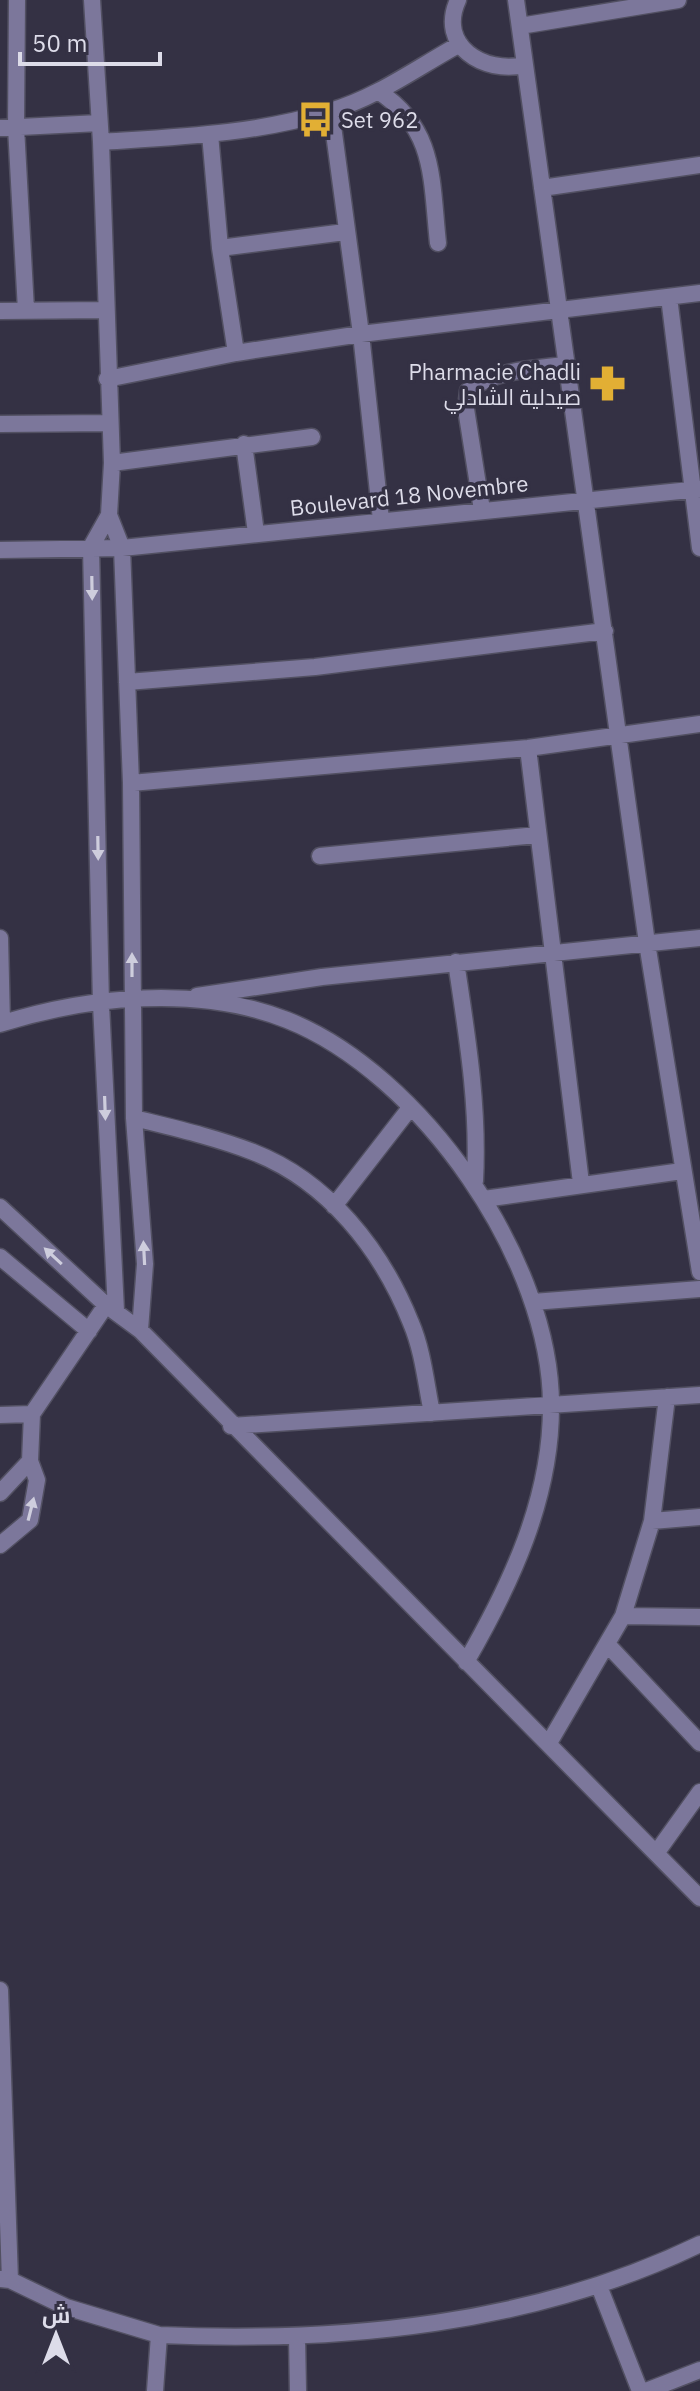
<svg xmlns="http://www.w3.org/2000/svg" width="700" height="2391" font-family="'IBM Plex Sans',Cairo,sans-serif">
<rect width="100%" height="100%" fill="#343144"/>
<g fill="none" stroke-linecap="round" stroke-linejoin="round">
<defs>
<path id="minor" d="M 17,0 L 16,127 L 26,310
M 92,0 L 101,142 L 112,463 L 109,515 L 122,548 L 131,783 L 134,1118 L 145,1264 L 140,1330
M 458,0 C 437,46 484,74 524,65
M 516,0 L 647,943 L 700,1272
M 520,26 L 678,0
M 378,91 C 436,129 431,179 438,243
M 331,111 L 361,334 L 381,520
M 0,128 L 99,123
M 210,134 L 220,248 L 236,353
M 101,142 C 177,137 257,134 330,111 C 376,98 418,67 460,44
M 542,188 L 700,165
M 220,248 L 345,232
M 669,297 L 700,548
M 0,311 L 106,310
M 107,379 L 236,353 L 361,334 L 700,293
M 0,424 L 110,423
M 244,444 L 256,533
M 112,463 L 312,437
M 482,510 L 466,409 L 468,391 C 493,370 533,369 564,365
M 109,515 L 91,547 L 101,1004 L 116,1311
M 0,550 L 122,548 L 700,489
M 127,682 L 315,667 L 605,631
M 528,748 L 581,1183
M 131,783 L 528,748 L 700,724
M 320,856 L 537,835
M 0,938 L 2,1023
M 456,962 C 467,1035 479,1107 475,1181
M 197,996 L 322,977 L 700,938
M 0,1024 C 88,996 199,985 287,1020 C 421,1073 552,1261 551,1407 C 551,1499 511,1584 466,1662
M 134,1118 C 174,1128 214,1137 253,1152 C 328,1181 382,1250 411,1323 C 423,1351 426,1384 432,1413
M 484,1199 L 682,1171
M 334,1206 L 410,1108
M 0,1207 L 106,1305 L 140,1330 L 700,1898
M 0,1257 L 89,1331
M 533,1302 L 700,1289
M 0,1415 L 32,1414 L 106,1305
M 231,1426 L 700,1395
M 0,1493 L 30,1461
M 652,1521 L 700,1517
M 0,1545 L 30,1520 L 37,1480 L 30,1461 L 32,1414
M 623,1616 L 700,1617
M 607,1644 L 700,1743
M 549,1743 L 623,1616 L 652,1521 L 667,1397
M 657,1852 L 700,1792
M 0,1990 L 10,2280
M 0,2279 L 10,2280 L 66,2307 L 159,2335
M 599,2286 L 640,2391
M 297,2337 L 298,2391
M 155,2391 L 159,2335 C 342,2343 533,2325 700,2244
M 646,2391 L 700,2370"/>
</defs>
<!-- minor casing -->
<use href="#minor" stroke="#525062" stroke-width="19"/>
<!-- minor -->
<use href="#minor" stroke="#7c779b" stroke-width="16"/>
</g>
<!-- one-way arrows -->
<defs><path id="oneway-solid" d="M-6-.8H1V-3.2L6.5 0L1 3.2V.8H-6Z" transform="scale(2)"/></defs>
<g fill="#cecddd">
<use href="#oneway-solid" transform="translate(92 588) rotate(89)"/>
<use href="#oneway-solid" transform="translate(98 848) rotate(89)"/>
<use href="#oneway-solid" transform="translate(132 965) rotate(-90)"/>
<use href="#oneway-solid" transform="translate(105 1108) rotate(88)"/>
<use href="#oneway-solid" transform="translate(144 1253) rotate(-93)"/>
<use href="#oneway-solid" transform="translate(53 1256) rotate(-137)"/>
<use href="#oneway-solid" transform="translate(31 1509) rotate(-76)"/>
</g>
<!-- icons -->
<defs>
<symbol id="bus-bare" viewBox="-9 -9 18 18"><path d="M-5-6H5V4H4V6H2V4H-2V6H-4V4H-5ZM-3.5-4V0h7V-4ZM-3.5 1.2v1.5H-2V1.2ZM2 1.2v1.5H3.5V1.2Z" fill="#e2af34" stroke="#343144" stroke-width="2.5" paint-order="stroke"/></symbol>
<symbol id="pharmacy-bare" viewBox="-9 -9 18 18"><path d="M-2-6h4v4h4v4h-4v4h-4v-4h-4v-4h4Z" fill="#e2af34" stroke="#343144" stroke-width="2.5" paint-order="stroke"/></symbol>
</defs>
<g fill-rule="evenodd">
<use href="#bus-bare" x="290" y="94" width="51" height="51"/>
<use href="#pharmacy-bare" x="582" y="358" width="51" height="51"/>
</g>
<g text-anchor="middle" dominant-baseline="central" stroke-width="7" stroke-linejoin="round" paint-order="stroke">
<!-- poi labels -->
<g font-size="22" fill="#dddce9" stroke="#343144" text-anchor="start">
<text x="341" y="119">Set 962</text>
<text x="581" y="371" text-anchor="end">Pharmacie Chadli<tspan x="581" dy="25">صيدلية الشادلي</tspan></text>
</g>
<!-- street labels -->
<g font-size="22" fill="#dddce9" stroke="#343144">
<text transform="translate(409 495) rotate(-6)">Boulevard 18 Novembre</text>
</g>
</g>
<!-- north arrow -->
<g transform="translate(56 2335)" stroke="#343144" stroke-width="6" paint-order="stroke">
<path d="M0-6L14 30L0 20L-14 30Z" fill="#dddce9"/>
<text y="-12" font-size="22" font-weight="bold" text-anchor="middle" fill="#dddce9">ش</text>
</g>
<!-- scale -->
<path d="M20 52v12h140v-12" fill="none" stroke="#dddce9" stroke-width="4"/>
<text x="32" y="52" font-size="24" fill="#dddce9" stroke="#343144" stroke-width="6" paint-order="stroke">50 m</text>
</svg>
